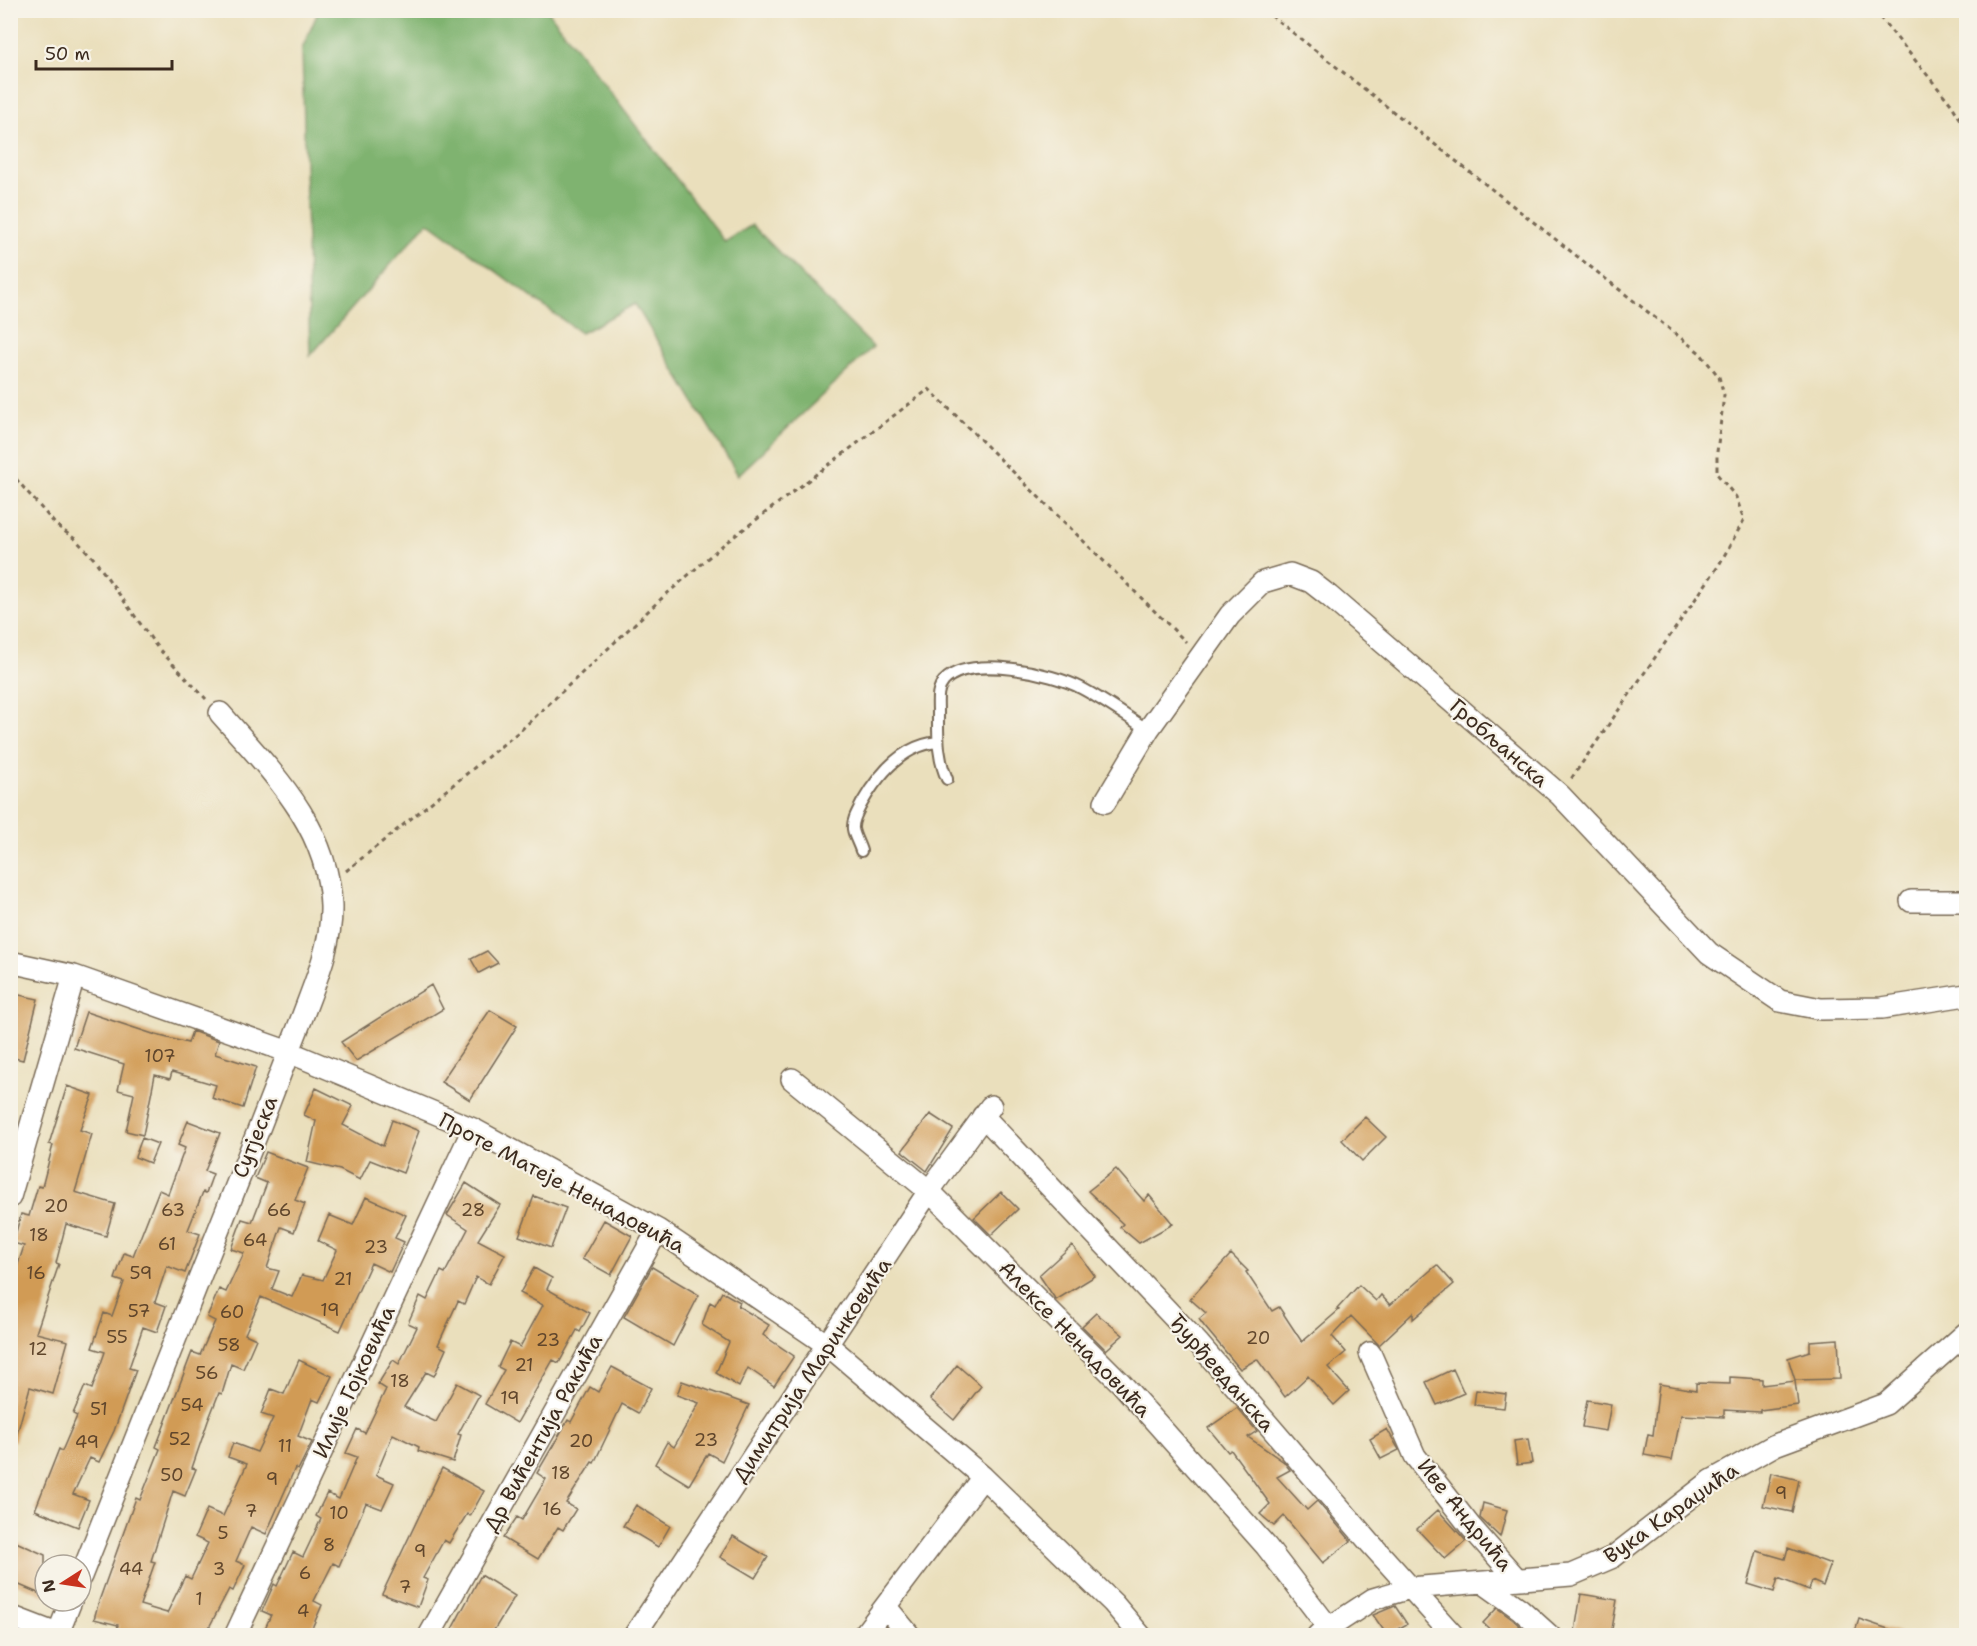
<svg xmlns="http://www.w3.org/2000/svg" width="1977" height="1646" font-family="'Shantell Sans',sans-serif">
<rect width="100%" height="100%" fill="#f7f3e8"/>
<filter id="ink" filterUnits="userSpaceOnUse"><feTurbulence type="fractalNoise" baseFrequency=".0167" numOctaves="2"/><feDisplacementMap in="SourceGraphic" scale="12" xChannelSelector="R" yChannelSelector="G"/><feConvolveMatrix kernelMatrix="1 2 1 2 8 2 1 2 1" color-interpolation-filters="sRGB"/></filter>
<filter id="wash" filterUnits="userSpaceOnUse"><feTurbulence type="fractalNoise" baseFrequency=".008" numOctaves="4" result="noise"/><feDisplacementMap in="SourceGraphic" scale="24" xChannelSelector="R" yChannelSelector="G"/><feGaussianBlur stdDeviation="1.35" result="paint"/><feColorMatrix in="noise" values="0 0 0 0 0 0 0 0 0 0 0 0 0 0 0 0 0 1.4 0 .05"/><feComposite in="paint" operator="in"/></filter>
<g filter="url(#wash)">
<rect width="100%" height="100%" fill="#eadfbc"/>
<!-- forest -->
<path fill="#7fb36f" stroke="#5d6e46" stroke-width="1.5" d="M 319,10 L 548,11 L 725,242 L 752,225 L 873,347 L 738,475 L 635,304 L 581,333 L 428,222 L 310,356 L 302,49 Z"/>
<g id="blocks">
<!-- building -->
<path fill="#d19b55" d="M 487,951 L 498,963 L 479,973 L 471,959 Z
M 431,985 L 443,1009 L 356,1061 L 341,1042 Z
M 10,993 L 38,999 L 23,1060 L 10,1057 Z
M 490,1010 L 517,1026 L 470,1100 L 441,1082 Z
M 86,1012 L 156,1035 L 188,1043 L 192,1031 L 219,1041 L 215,1054 L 256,1067 L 243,1108 L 212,1098 L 216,1085 L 172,1072 L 170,1079 L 155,1075 L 143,1135 L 126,1131 L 134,1094 L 118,1090 L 124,1064 L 74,1048 Z
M 67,1086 L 93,1095 L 80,1130 L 92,1134 L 75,1192 L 115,1204 L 106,1236 L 66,1224 L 56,1263 L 59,1264 L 36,1333 L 68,1341 L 53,1394 L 30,1387 L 15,1441 L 10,1441 L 10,1289 L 24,1246 L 13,1243 L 21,1214 L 29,1216 L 38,1186 L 42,1187 L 53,1145 L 49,1144 Z
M 316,1088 L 353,1106 L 343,1125 L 383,1146 L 392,1120 L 419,1131 L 403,1173 L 370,1160 L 360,1180 L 340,1170 L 307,1162 L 316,1121 L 304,1115 Z
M 930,1114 L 953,1129 L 927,1171 L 902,1151 Z
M 1365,1117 L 1386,1137 L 1362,1161 L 1342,1140 Z
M 188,1121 L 220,1133 L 205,1171 L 213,1174 L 206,1193 L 203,1192 L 188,1230 L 200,1234 L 185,1273 L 167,1266 L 155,1302 L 166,1306 L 157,1332 L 143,1327 L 129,1368 L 136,1370 L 114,1431 L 99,1462 L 90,1458 L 73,1494 L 89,1500 L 78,1527 L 35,1510 L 59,1449 L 62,1451 L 77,1416 L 73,1414 L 85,1386 L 92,1389 L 105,1352 L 92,1348 L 104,1313 L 112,1316 L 124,1282 L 115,1279 L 124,1253 L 133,1256 L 159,1190 L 168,1194 L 185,1148 L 178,1145 Z
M 142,1138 L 158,1144 L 150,1163 L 135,1157 Z
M 266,1152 L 308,1168 L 295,1200 L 305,1204 L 294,1232 L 281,1227 L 267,1268 L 279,1271 L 272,1289 L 292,1297 L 302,1275 L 323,1280 L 337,1250 L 318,1241 L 329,1215 L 353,1225 L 366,1197 L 406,1215 L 395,1238 L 404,1242 L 390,1272 L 371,1263 L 340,1331 L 261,1297 L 245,1334 L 256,1339 L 243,1369 L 231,1364 L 222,1394 L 219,1393 L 208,1421 L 192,1468 L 196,1469 L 185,1496 L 173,1491 L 151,1561 L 155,1562 L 140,1605 L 167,1613 L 185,1576 L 191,1579 L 208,1543 L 195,1537 L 207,1509 L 223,1516 L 247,1464 L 228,1457 L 233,1443 L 257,1452 L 273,1418 L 261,1414 L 271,1389 L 284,1394 L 299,1360 L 332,1376 L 319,1402 L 312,1399 L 298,1436 L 312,1442 L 298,1470 L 295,1468 L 266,1534 L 251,1527 L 236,1561 L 245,1565 L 233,1591 L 229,1589 L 205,1635 L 132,1635 L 117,1630 L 118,1625 L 94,1619 L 99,1601 L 136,1498 L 140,1500 L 160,1449 L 156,1447 L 192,1352 L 200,1355 L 215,1321 L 207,1317 L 219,1289 L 226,1292 L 244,1253 L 231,1249 L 242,1219 L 252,1222 L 267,1183 L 255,1178 Z
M 1116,1169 L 1144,1201 L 1149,1195 L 1173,1224 L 1139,1243 L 1120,1227 L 1123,1224 L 1088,1191 Z
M 466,1183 L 500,1205 L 478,1240 L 505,1254 L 489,1284 L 476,1277 L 464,1304 L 458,1301 L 438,1345 L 446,1349 L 434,1376 L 426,1372 L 404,1407 L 436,1422 L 457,1383 L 479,1395 L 458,1434 L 461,1435 L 453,1462 L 418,1451 L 419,1447 L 393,1434 L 376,1475 L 394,1483 L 382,1509 L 366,1503 L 339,1566 L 333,1563 L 314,1601 L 322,1605 L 309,1635 L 262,1635 L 271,1615 L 262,1611 L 274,1584 L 277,1586 L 293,1552 L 303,1557 L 321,1519 L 316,1516 L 327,1493 L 339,1499 L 357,1457 L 346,1453 L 357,1429 L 365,1433 L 386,1389 L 378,1384 L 393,1360 L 399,1364 L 417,1327 L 408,1323 L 420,1296 L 427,1300 L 441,1271 L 445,1273 L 468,1229 L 447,1215 Z
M 1001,1192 L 1018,1209 L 991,1235 L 974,1218 Z
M 534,1196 L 566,1208 L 551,1248 L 519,1236 Z
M 604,1220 L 632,1236 L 611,1275 L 582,1259 Z
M 1072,1245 L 1095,1276 L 1056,1300 L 1039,1275 Z
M 1231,1254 L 1248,1271 L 1246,1272 L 1272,1311 L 1279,1307 L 1302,1342 L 1339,1310 L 1337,1309 L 1359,1285 L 1376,1301 L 1381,1295 L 1390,1305 L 1437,1265 L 1454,1284 L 1413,1319 L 1413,1313 L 1379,1345 L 1351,1316 L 1332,1336 L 1346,1352 L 1328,1367 L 1349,1391 L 1334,1405 L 1308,1376 L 1285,1397 L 1257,1359 L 1240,1369 L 1204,1326 L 1199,1319 L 1206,1313 L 1190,1299 Z
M 652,1267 L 699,1295 L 673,1346 L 624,1317 Z
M 534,1268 L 552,1278 L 547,1289 L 590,1313 L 580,1332 L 577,1330 L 559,1363 L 553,1360 L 517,1423 L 485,1404 L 504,1370 L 498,1367 L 510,1342 L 520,1347 L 543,1305 L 520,1293 Z
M 722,1292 L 740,1302 L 738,1306 L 769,1325 L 763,1335 L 794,1356 L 774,1386 L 748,1368 L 739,1387 L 716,1373 L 729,1342 L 702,1325 L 710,1302 L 715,1305 Z
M 1096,1313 L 1123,1335 L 1106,1350 L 1082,1326 Z
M 1838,1339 L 1840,1379 L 1795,1380 L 1788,1358 L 1810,1351 L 1810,1341 Z
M 957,1365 L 981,1386 L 954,1420 L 930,1399 Z
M 612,1367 L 651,1388 L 638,1413 L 622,1404 L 594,1463 L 592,1462 L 566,1503 L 576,1509 L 563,1530 L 558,1527 L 538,1559 L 503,1538 L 517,1517 L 522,1520 L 546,1479 L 537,1473 L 568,1420 L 571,1422 L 590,1387 L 598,1392 Z
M 1453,1369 L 1464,1393 L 1437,1405 L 1426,1382 Z
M 1730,1377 L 1762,1379 L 1762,1385 L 1795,1381 L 1798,1405 L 1760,1410 L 1760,1412 L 1724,1410 L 1724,1417 L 1681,1415 L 1672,1460 L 1644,1455 L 1648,1434 L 1653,1435 L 1659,1384 L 1696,1390 L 1696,1383 L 1730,1384 Z
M 682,1381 L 749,1405 L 722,1461 L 708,1453 L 689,1485 L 655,1464 L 667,1442 L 674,1447 L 699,1403 L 677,1395 Z
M 1476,1390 L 1506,1394 L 1504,1408 L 1474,1405 Z
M 1587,1400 L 1611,1404 L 1606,1431 L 1582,1427 Z
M 1237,1408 L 1257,1431 L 1248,1437 L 1284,1462 L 1290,1470 L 1277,1477 L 1307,1510 L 1317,1501 L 1351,1541 L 1323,1563 L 1284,1516 L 1274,1526 L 1260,1514 L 1270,1504 L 1231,1450 L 1228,1452 L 1208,1428 Z
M 1387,1429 L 1399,1450 L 1381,1459 L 1370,1439 Z
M 1528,1439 L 1532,1463 L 1517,1465 L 1514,1441 Z
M 442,1468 L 484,1491 L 470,1516 L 467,1514 L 449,1543 L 444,1540 L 423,1578 L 428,1580 L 418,1607 L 382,1594 Z
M 1771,1473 L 1799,1480 L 1792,1512 L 1763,1506 Z
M 1483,1503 L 1507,1510 L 1500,1537 L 1480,1518 Z
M 636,1505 L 670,1526 L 658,1547 L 623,1526 Z
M 1438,1510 L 1466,1541 L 1445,1559 L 1417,1529 Z
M 733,1536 L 768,1557 L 755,1578 L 720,1557 Z
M 16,1542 L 45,1555 L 45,1596 L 10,1581 L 10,1555 Z
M 1788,1548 L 1831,1564 L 1823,1586 L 1812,1581 L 1809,1590 L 1778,1578 L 1774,1592 L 1748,1584 L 1757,1551 L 1785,1559 Z
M 481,1575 L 515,1596 L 491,1635 L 463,1635 L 452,1629 Z
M 1581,1594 L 1617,1600 L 1611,1635 L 1575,1631 Z
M 1395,1606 L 1407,1624 L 1387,1635 L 1373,1615 Z
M 1497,1608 L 1512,1619 L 1530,1635 L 1496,1635 L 1483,1623 Z
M 1859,1619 L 1900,1633 L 1899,1635 L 1854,1635 Z"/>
</g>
</g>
<g filter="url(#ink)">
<use href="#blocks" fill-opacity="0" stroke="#786955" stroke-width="1.5"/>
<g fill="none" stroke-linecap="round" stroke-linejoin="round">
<defs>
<path id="service" d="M 947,779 C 937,757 938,736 938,712 C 938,701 936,690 944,681 C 970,654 1052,673 1081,688 C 1104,700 1126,716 1148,730
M 861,851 C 859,844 854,836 853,829 C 852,820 858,811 862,803 C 878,775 903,745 938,742"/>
<path id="minor" d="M 1105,802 L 1148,730 L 1230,615 L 1263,582 L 1290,574 L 1311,582 L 1329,596 L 1560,795 L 1709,953 L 1780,1001 L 1821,1009 L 1882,1008 L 1966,995
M 1911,901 L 1966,901
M 10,962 L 74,976 L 289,1052 L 473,1129 L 658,1230 L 829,1346 L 983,1477 L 1113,1603 L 1141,1636
M 792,1079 L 929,1191 L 1121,1383 L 1266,1546 L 1329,1628
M 983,1116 L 1199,1344 L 1370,1543 L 1454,1636
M 10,1197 L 74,976
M 1370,1353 L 1415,1456 L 1470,1526 L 1516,1578
M 81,1576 C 141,1426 200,1276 260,1126 C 274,1089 289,1052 303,1015 C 316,980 332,944 331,906 C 329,826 269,769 220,713
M 1485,1584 L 1520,1609 L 1550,1636
M 886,1607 L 910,1636
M 10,1616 L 62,1636
M 1318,1635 L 1373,1599 L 1410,1588 L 1571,1575 L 1613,1557 L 1711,1481 L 1775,1445 L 1886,1404 L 1966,1333
M 57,1636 L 71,1601
M 235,1636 L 473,1129
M 429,1636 L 658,1230
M 634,1636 L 929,1191 L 991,1106
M 863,1636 L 983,1477"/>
</defs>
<!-- service casing -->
<use href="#service" stroke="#786955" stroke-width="14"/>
<!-- minor casing -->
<use href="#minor" stroke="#786955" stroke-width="24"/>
<!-- path -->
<path stroke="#786955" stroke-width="3" stroke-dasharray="4.5 4.5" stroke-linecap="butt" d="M 1264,10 L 1700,353 L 1719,377 L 1724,395 L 1717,452 L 1717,474 L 1736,497 L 1744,520 L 1719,565 L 1571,779
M 1874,10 L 1951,104 L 1966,128
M 10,472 L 56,525 L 75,539 L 94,559 L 157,647 L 206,699
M 346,871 L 521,730 L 661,599 L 724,544 L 929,389 L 1186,642"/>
<!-- service -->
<use href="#service" stroke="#fff" stroke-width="10"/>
<!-- minor -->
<use href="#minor" stroke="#fff" stroke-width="21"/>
</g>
</g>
<g text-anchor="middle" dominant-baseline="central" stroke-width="4.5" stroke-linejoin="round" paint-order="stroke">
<!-- number labels -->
<g font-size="18" fill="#60462c">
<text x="160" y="1056">107</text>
<text x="56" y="1206">20</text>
<text x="173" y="1210">63</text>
<text x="279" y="1210">66</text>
<text x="473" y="1210">28</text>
<text x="39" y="1235">18</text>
<text x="255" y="1240">64</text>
<text x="167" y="1244">61</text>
<text x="376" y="1247">23</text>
<text x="36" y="1273">16</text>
<text x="141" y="1273">59</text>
<text x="343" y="1279">21</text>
<text x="330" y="1310">19</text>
<text x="139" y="1311">57</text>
<text x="232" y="1312">60</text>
<text x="117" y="1337">55</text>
<text x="1258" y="1338">20</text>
<text x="548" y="1340">23</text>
<text x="229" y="1345">58</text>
<text x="38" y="1349">12</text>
<text x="524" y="1365">21</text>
<text x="207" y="1373">56</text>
<text x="400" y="1381">18</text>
<text x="510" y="1398">19</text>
<text x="192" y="1405">54</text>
<text x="99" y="1409">51</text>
<text x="180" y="1439">52</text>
<text x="706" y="1440">23</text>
<text x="581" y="1441">20</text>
<text x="87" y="1442">49</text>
<text x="285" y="1446">11</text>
<text x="561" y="1473">18</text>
<text x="172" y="1475">50</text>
<text x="272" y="1479">9</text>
<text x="1781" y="1493">9</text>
<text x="552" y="1509">16</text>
<text x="251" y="1511">7</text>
<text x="339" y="1513">10</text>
<text x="223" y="1533">5</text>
<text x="329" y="1545">8</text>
<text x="420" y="1551">9</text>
<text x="131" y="1569">44</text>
<text x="219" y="1569">3</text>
<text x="305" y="1573">6</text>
<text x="405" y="1587">7</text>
<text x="199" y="1599">1</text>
<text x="303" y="1611">4</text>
</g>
<!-- street labels -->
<g font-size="21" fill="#3b2a1e" stroke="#f7f3e8">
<text transform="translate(1499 743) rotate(41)">Гробљанска</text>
<text transform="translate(255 1137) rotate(-68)">Сутјеска</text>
<text transform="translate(562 1183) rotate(28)">Проте Матеје Ненадовића</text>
<text transform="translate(1075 1339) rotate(46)">Алексе Ненадовића</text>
<text transform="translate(812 1370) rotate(-56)">Димитрија Маринковића</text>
<text transform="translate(1222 1373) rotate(49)">Ђурђевданска</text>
<text transform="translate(354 1382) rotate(-65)">Илије Гојковића</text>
<text transform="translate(543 1433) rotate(-61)">Др Вићентија Ракића</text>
<text transform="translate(1671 1513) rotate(-35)">Вука Караџића</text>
<text transform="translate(1465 1515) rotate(51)">Иве Андрића</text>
</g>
</g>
<!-- margin -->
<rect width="1977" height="1646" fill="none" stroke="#f7f3e8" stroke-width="36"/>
<!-- north arrow -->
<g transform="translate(63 1583) rotate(258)"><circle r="28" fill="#f7f3e8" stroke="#aca397" stroke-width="1.5"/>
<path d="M0-4.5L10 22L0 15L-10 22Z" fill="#c8321e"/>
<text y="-9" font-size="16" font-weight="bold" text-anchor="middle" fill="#3b2a1e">N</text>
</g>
<!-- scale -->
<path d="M36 60v9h136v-9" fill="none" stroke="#3b2a1e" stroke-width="3"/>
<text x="45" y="60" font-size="18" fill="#3b2a1e" stroke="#f7f3e8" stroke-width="4.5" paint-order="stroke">50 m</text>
</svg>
